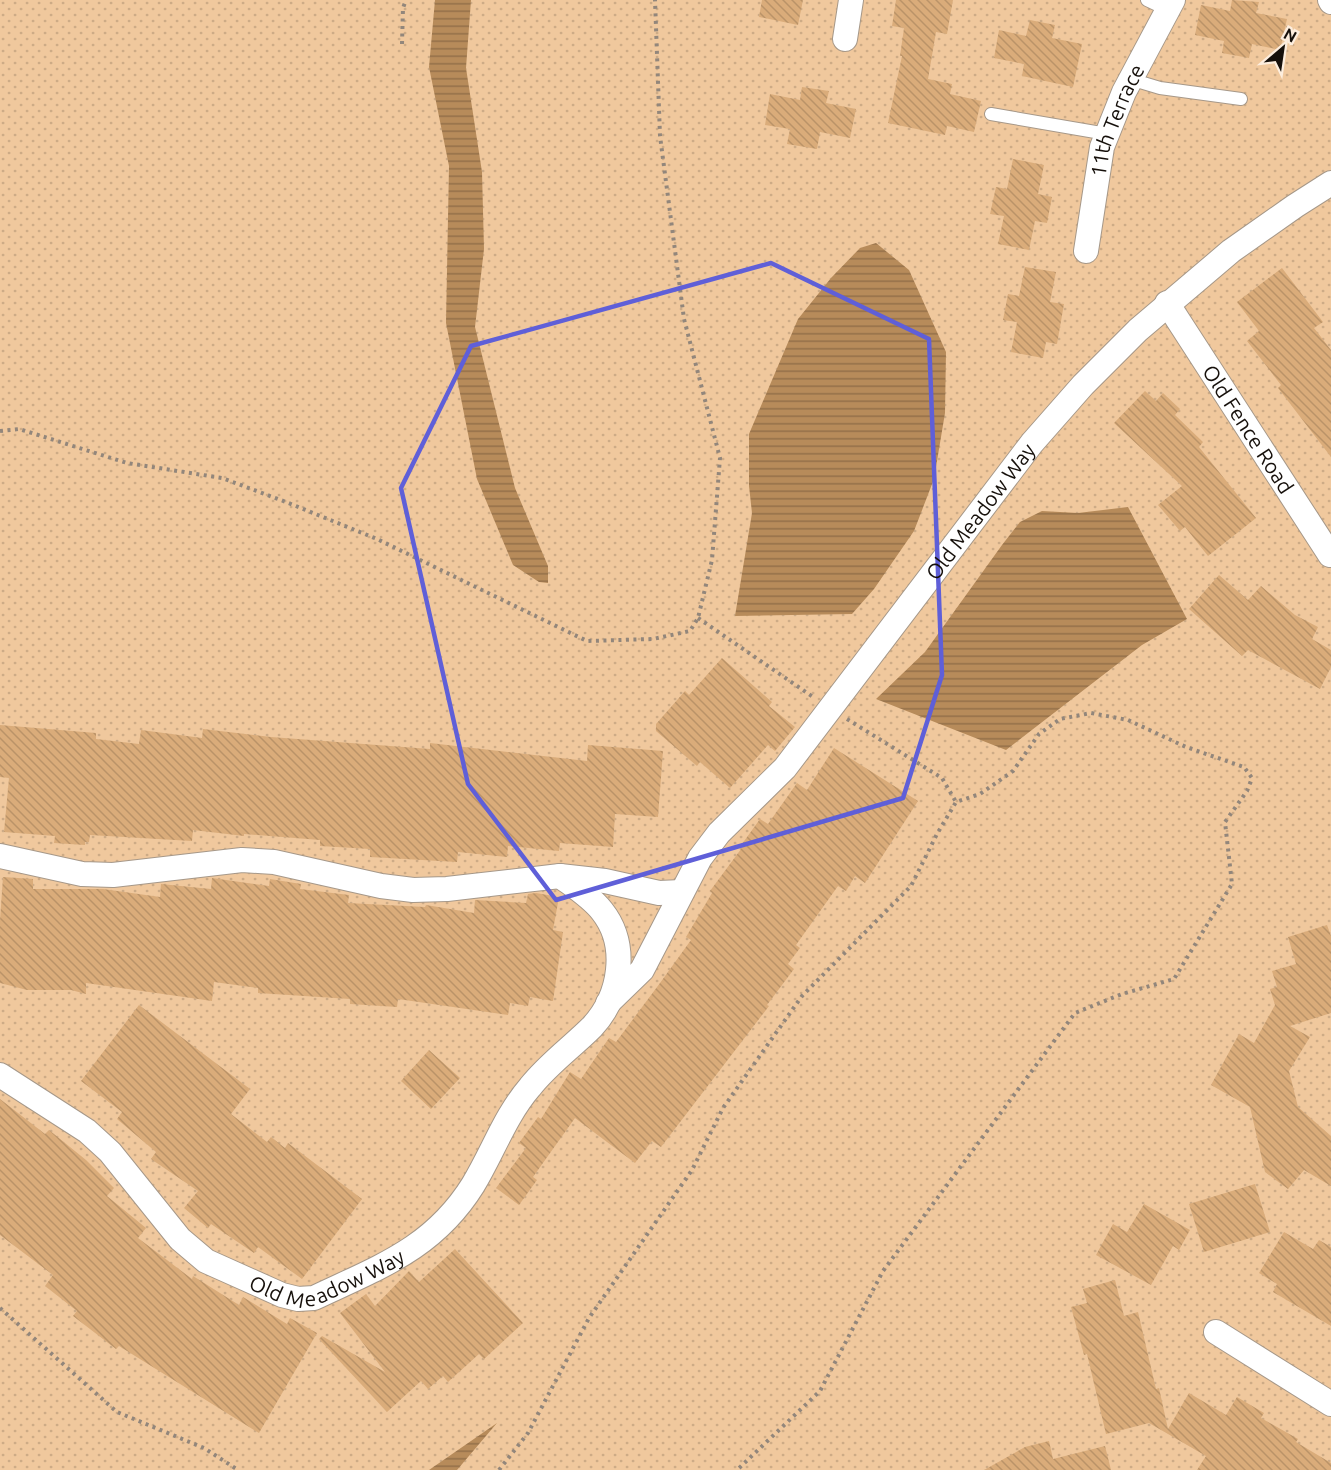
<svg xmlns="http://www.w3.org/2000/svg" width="1331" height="1470" font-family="Ubuntu,sans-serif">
<defs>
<pattern id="grass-dots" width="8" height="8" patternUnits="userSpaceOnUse" patternTransform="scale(1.5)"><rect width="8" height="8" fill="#f0c89d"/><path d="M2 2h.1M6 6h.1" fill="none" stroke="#cdab86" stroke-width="1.8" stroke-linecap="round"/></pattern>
<pattern id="water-rules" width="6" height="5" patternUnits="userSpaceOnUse" patternTransform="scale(1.5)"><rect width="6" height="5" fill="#b78b5a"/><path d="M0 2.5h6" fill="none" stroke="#947049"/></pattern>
<pattern id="building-back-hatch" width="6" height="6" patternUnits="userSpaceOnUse" patternTransform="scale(1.5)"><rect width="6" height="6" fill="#daac7a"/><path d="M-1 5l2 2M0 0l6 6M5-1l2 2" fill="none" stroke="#ba9368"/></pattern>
</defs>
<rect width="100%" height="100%" fill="#f0e0d0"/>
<!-- grass -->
<path fill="url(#grass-dots)" d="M 0,0 L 1331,0 L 1331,1470 L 0,1470 Z"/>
<!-- water -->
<path fill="url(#water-rules)" d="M 435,0 L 471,0 L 466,68 L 482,172 L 484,249 L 475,327 L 515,488 L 548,566 L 548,583 L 539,582 L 513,565 L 477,479 L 446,323 L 449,166 L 429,67 Z
M 876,243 L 909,270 L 946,352 L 945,413 L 934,479 L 914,531 L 874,589 L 852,614 L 735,616 L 752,513 L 749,486 L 749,434 L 798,319 L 831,278 L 860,248 Z
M 1128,507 L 1187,619 L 1142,645 L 1006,750 L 876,699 L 925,652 L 1002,545 L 1020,522 L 1042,511 L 1078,513 Z
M 497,1423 L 457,1470 L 429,1470 Z"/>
<!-- building -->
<path fill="url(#building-back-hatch)" d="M 762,0 L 803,0 L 798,25 L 759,17 Z
M 896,0 L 953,0 L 947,34 L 936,32 L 928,79 L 952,84 L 950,94 L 981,101 L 974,132 L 947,126 L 945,135 L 888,123 L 902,56 L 900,56 L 904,28 L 892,26 Z
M 1232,0 L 1259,2 L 1256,13 L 1287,19 L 1280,50 L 1252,44 L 1249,58 L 1222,53 L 1224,41 L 1195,35 L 1201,5 L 1230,11 Z
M 1030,20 L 1055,25 L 1052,38 L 1082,44 L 1073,87 L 1022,76 L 1024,64 L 994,58 L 999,30 L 1026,36 Z
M 802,87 L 829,91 L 826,103 L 856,109 L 850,138 L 820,132 L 817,149 L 787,144 L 790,129 L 765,125 L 770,94 L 800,100 Z
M 1013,159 L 1044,165 L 1038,194 L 1052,197 L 1047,223 L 1035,221 L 1029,250 L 998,244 L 1004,216 L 990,214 L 996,187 L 1007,189 Z
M 1025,267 L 1056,272 L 1050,302 L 1064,304 L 1057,344 L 1046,342 L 1043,358 L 1011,352 L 1017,322 L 1003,320 L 1008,294 L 1019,296 Z
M 1282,268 L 1323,322 L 1314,328 L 1331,350 L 1331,457 L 1278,388 L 1281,385 L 1247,341 L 1259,331 L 1237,302 Z
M 1145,391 L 1156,401 L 1163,393 L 1180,409 L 1175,415 L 1203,442 L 1199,447 L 1256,518 L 1208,556 L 1185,527 L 1180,531 L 1158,505 L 1182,486 L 1114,423 Z
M 1219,575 L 1248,600 L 1261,586 L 1295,615 L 1318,627 L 1312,639 L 1331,650 L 1331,667 L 1320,689 L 1248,650 L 1242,656 L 1189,609 Z
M 722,658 L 772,702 L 769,706 L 795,727 L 775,751 L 768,745 L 730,788 L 700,762 L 697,766 L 656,731 L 656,724 L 685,691 L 689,695 Z
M 0,725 L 96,733 L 96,739 L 139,744 L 141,730 L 202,738 L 203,729 L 271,737 L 430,749 L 430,743 L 587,761 L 588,745 L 663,751 L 658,817 L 615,814 L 613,847 L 560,843 L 559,851 L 508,846 L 507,857 L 458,852 L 457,862 L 370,857 L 370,849 L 320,846 L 320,840 L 244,834 L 244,836 L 193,830 L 192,841 L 90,835 L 89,842 L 85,842 L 85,845 L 54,843 L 55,836 L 4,832 L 9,778 L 0,777 Z
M 834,748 L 918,801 L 865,883 L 855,876 L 846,891 L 838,886 L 796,945 L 800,948 L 788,964 L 794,969 L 767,1005 L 769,1006 L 661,1147 L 652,1141 L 635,1163 L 575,1118 L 533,1177 L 537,1180 L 519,1205 L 496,1188 L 526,1148 L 519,1143 L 538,1117 L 541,1119 L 570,1072 L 581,1079 L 609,1038 L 616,1042 L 660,983 L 691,940 L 686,937 L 712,893 L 710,891 L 744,845 L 742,844 L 760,819 L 768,824 L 797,783 L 807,790 Z
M 3,877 L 33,879 L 33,889 L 103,889 L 160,897 L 161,884 L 211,889 L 212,878 L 269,886 L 270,879 L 301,884 L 300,889 L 349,895 L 348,903 L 425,907 L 426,905 L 474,913 L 475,900 L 526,903 L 528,894 L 536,893 L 559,897 L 553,930 L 563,932 L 553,1001 L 530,997 L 528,1006 L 510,1003 L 508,1015 L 398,999 L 397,1007 L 350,1004 L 350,999 L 258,993 L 258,988 L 214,982 L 212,1001 L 86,983 L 86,994 L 71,990 L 27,990 L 0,983 L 0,920 Z
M 1327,925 L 1331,936 L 1331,1013 L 1290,1026 L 1310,1037 L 1289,1071 L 1298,1107 L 1331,1136 L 1331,1186 L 1304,1170 L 1288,1189 L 1265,1172 L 1250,1107 L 1211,1085 L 1239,1034 L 1254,1043 L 1275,1005 L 1270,989 L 1277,987 L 1272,971 L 1296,964 L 1288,937 Z
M 139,1005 L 250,1089 L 231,1114 L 267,1142 L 271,1137 L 285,1148 L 288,1143 L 362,1199 L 302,1279 L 258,1247 L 254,1253 L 211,1224 L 208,1228 L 184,1208 L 198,1191 L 151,1159 L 156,1152 L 117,1119 L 122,1112 L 81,1081 Z
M 429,1050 L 460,1078 L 431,1109 L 401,1081 Z
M 0,1099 L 45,1134 L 49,1130 L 86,1160 L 114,1188 L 107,1196 L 146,1228 L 138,1238 L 192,1279 L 193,1276 L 239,1305 L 243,1297 L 287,1324 L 290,1318 L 317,1333 L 259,1433 L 119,1346 L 116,1349 L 73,1316 L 77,1311 L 45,1286 L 53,1275 L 0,1235 Z
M 1255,1184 L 1270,1232 L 1204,1252 L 1189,1204 Z
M 1144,1204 L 1190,1230 L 1179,1250 L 1173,1246 L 1151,1285 L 1096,1255 L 1113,1224 L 1127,1232 Z
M 1284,1232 L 1313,1249 L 1319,1240 L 1331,1247 L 1331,1326 L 1273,1292 L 1277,1284 L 1259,1273 Z
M 455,1249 L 523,1323 L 484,1359 L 479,1354 L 448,1382 L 443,1376 L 428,1389 L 421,1381 L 387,1412 L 319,1339 L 322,1336 L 385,1372 L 340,1313 L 366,1294 L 375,1306 L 409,1271 L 419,1282 Z
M 1115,1280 L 1124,1316 L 1138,1312 L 1156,1389 L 1159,1388 L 1168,1429 L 1189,1393 L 1226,1415 L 1237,1397 L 1264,1413 L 1261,1418 L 1298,1439 L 1296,1442 L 1331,1463 L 1331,1470 L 1197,1470 L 1206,1456 L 1149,1423 L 1106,1434 L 1087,1354 L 1084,1355 L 1071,1307 L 1087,1303 L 1083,1289 Z
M 1049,1441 L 1053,1459 L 1105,1446 L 1111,1470 L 984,1470 L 1025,1447 Z"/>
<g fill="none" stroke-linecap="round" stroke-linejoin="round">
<defs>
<path id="service" d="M 1147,0 L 1168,10
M 1130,79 L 1160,88 L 1241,99
M 991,114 L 1107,134"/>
<g id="minor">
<path d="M 1330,0 L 1331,2"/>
<path d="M 845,39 L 851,0"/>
<path id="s1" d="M 1086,251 L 1102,147 L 1124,92 L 1173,0"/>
<path id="s2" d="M 1167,303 L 1330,555"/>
<path d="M 0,856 L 82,874 L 113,875 L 242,860 L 274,862 L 381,886 L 413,890 L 447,889 L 560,876 L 605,881 L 659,893 L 682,892"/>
<path id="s3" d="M 608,1003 L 642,970 L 700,858 L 719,833 L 785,768 L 1032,443 L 1083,385 L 1138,330 L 1231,251 L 1295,206 L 1331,183"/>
<path id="s4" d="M 0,1075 L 87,1131 L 110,1152 L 180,1239 L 206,1261 L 282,1295 L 298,1299 L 314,1298 C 379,1267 433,1249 473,1185 C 493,1152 505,1116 530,1087 C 548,1064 572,1047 592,1027 C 621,996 629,945 602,911 C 591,897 575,887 560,876"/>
<path d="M 1216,1332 L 1331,1404"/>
</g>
</defs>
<!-- service casing -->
<use href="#service" stroke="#a69889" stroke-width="14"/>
<!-- minor casing -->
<use href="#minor" stroke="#a69889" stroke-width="26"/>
<!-- path -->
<path stroke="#92867b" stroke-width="4" stroke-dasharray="3 4.5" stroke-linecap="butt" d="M 402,44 L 403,8 L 406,0
M 0,431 L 19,429 L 127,463 L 222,478 L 286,502 L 377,539 L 587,641 L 653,639 L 690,631 L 698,618 L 712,560 L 720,458 L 684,319 L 660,136 L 655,0
M 698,618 L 813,697
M 847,719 L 942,778 L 956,802
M 0,1308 L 117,1412 L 204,1448 L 238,1470
M 499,1470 L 528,1433 L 589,1318 L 692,1170 L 723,1108 L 802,996 L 911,886 L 937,834 L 956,802 L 980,794 L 1013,771 L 1039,734 L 1060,719 L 1091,713 L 1128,720 L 1186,747 L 1244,767 L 1252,778 L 1247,791 L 1225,822 L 1232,884 L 1174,979 L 1122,994 L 1075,1013 L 883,1271 L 820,1391 L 737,1470"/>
<!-- service -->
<use href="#service" stroke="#fff" stroke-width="12"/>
<!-- minor -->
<use href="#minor" stroke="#fff" stroke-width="24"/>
</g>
<!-- marked area -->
<path fill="none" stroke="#5f5fd8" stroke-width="4.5" stroke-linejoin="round" d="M 771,263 L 929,339 L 942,675 L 903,798 L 556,900 L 468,784 L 401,488 L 471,346 Z"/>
<g text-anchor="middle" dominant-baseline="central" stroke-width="6" stroke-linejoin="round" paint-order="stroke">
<!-- street labels -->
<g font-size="21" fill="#16100b" stroke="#fdeede">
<text stroke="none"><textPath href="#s1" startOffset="135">11th Terrace</textPath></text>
<text stroke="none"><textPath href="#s2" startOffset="150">Old Fence Road</textPath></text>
<text stroke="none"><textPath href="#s3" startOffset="620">Old Meadow Way</textPath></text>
<text stroke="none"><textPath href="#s4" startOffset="412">Old Meadow Way</textPath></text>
</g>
</g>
<!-- north arrow -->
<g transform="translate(1283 48) rotate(29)" stroke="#fdeede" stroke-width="4.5" paint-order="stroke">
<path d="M0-4.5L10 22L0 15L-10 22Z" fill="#16100b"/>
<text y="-9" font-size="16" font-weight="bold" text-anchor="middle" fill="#16100b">N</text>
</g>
</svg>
